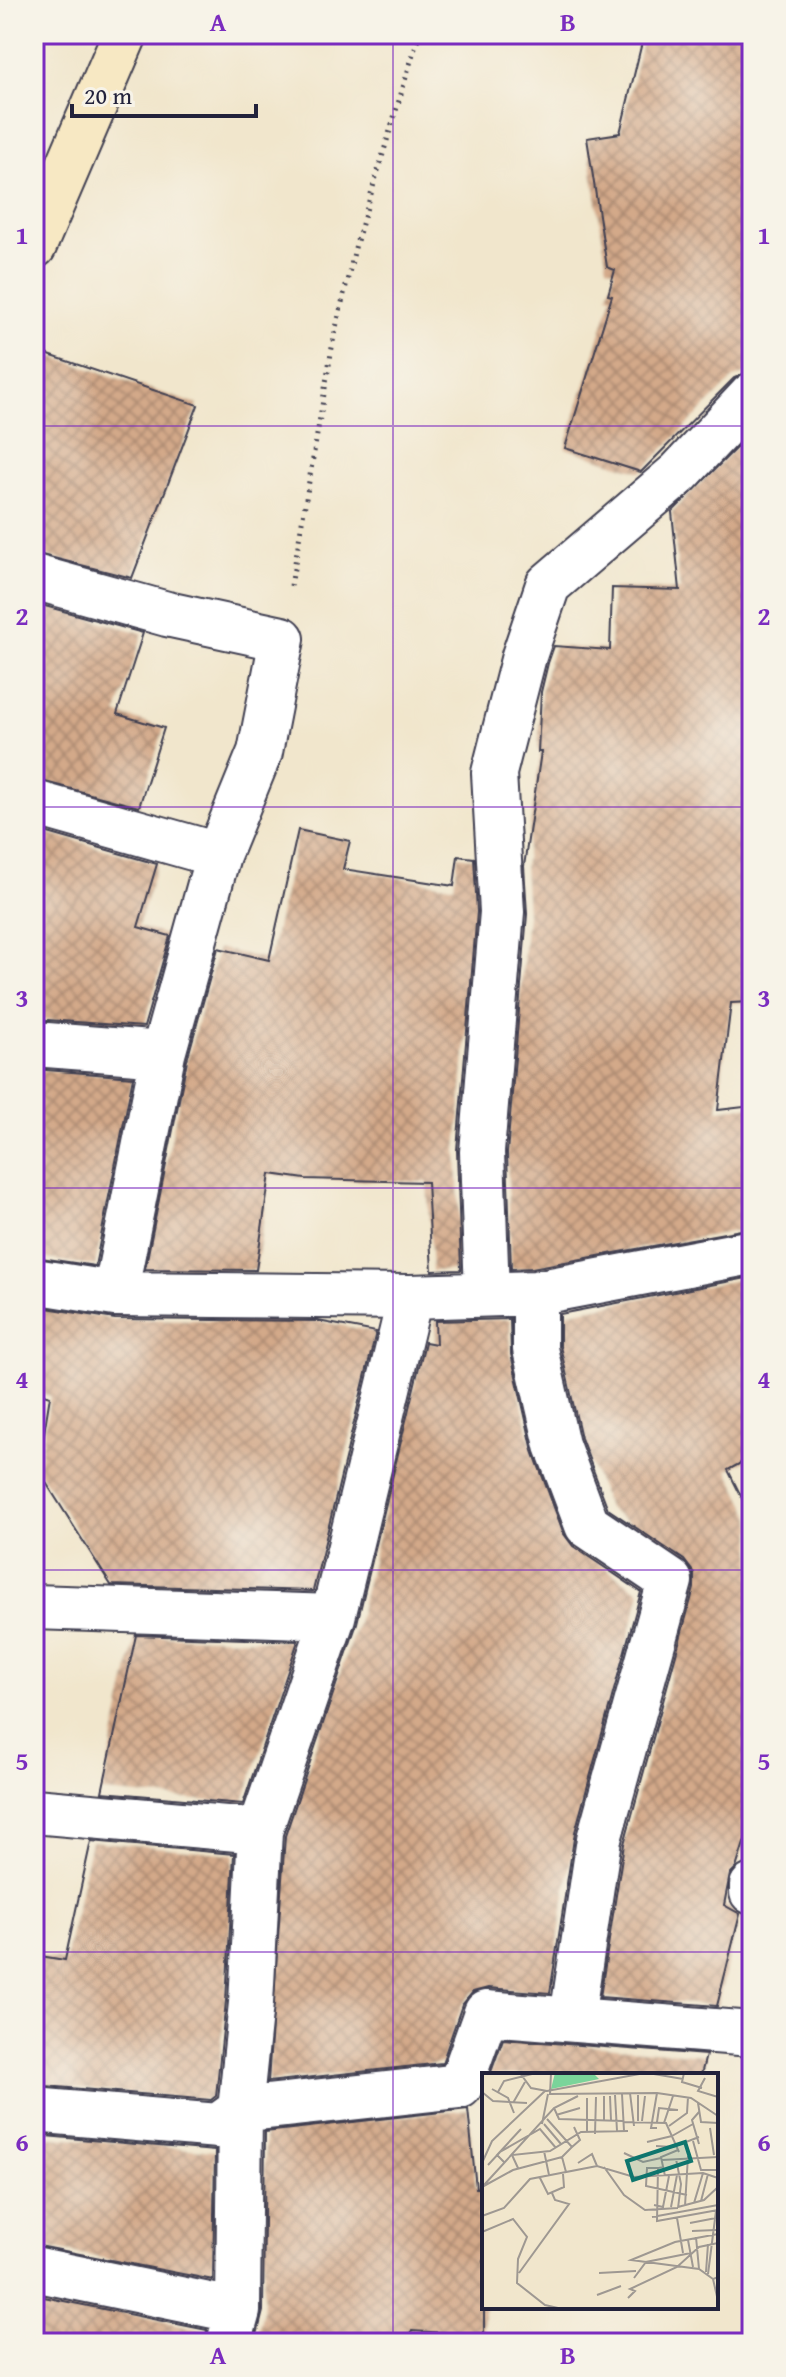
<svg xmlns="http://www.w3.org/2000/svg" width="786" height="2377" font-family="'Gentium Book Plus',serif">
<defs>
<pattern id="building-cross-hatch" width="8" height="8" patternUnits="userSpaceOnUse" patternTransform="scale(2)"><rect width="8" height="8" fill="#d3a989"/><path d="M0 0l8 8M0 8l8-8" fill="none" stroke="#ab8971"/></pattern>
</defs>
<rect width="100%" height="100%" fill="#f7f3e8"/>
<filter id="ink" filterUnits="userSpaceOnUse"><feTurbulence type="fractalNoise" baseFrequency=".0125" numOctaves="2"/><feDisplacementMap in="SourceGraphic" scale="16" xChannelSelector="R" yChannelSelector="G"/><feConvolveMatrix kernelMatrix="1 2 1 2 8 2 1 2 1" color-interpolation-filters="sRGB"/></filter>
<filter id="wash" filterUnits="userSpaceOnUse"><feTurbulence type="fractalNoise" baseFrequency=".006" numOctaves="4" result="noise"/><feDisplacementMap in="SourceGraphic" scale="32" xChannelSelector="R" yChannelSelector="G"/><feGaussianBlur stdDeviation="1.8" result="paint"/><feColorMatrix in="noise" values="0 0 0 0 0 0 0 0 0 0 0 0 0 0 0 0 0 1.4 0 .05"/><feComposite in="paint" operator="in"/></filter>
<g filter="url(#wash)">
<rect width="100%" height="100%" fill="#f1e6cc"/>
<g id="blocks">
<!-- building -->
<path fill="url(#building-cross-hatch)" d="M 644,34 L 752,34 L 752,371 L 734,378 L 641,472 L 565,448 L 612,296 L 608,295 L 615,270 L 607,267 L 587,138 L 620,133 Z
M 34,350 L 198,405 L 132,578 L 34,553 Z
M 752,432 L 752,972 L 749,972 L 750,1002 L 731,1003 L 718,1110 L 752,1106 L 752,1228 L 532,1268 L 511,1269 L 507,1153 L 527,914 L 524,866 L 541,752 L 538,752 L 541,692 L 548,663 L 554,646 L 610,650 L 612,588 L 680,590 L 672,512 Z
M 34,603 L 143,633 L 117,714 L 164,728 L 139,807 L 34,779 Z
M 34,829 L 157,864 L 138,927 L 170,936 L 144,1027 L 34,1019 Z
M 298,830 L 350,841 L 343,869 L 454,886 L 458,856 L 474,858 L 477,912 L 457,1150 L 461,1270 L 432,1271 L 427,1182 L 305,1179 L 270,1174 L 256,1270 L 145,1269 L 187,1060 L 218,948 L 269,960 Z
M 34,1069 L 133,1077 L 95,1266 L 34,1257 Z
M 752,1277 L 752,1457 L 728,1470 L 752,1518 L 752,1818 L 736,1868 L 730,1874 L 724,1905 L 740,1914 L 717,2006 L 600,1997 L 624,1844 L 694,1588 L 694,1573 L 684,1560 L 608,1509 L 581,1438 L 560,1346 L 560,1314 Z
M 34,1306 L 115,1319 L 318,1321 L 376,1332 L 313,1591 L 111,1585 L 38,1470 L 50,1396 L 34,1391 Z
M 510,1319 L 511,1354 L 533,1451 L 564,1534 L 573,1546 L 641,1592 L 575,1832 L 550,1993 L 488,1988 L 473,1992 L 462,2005 L 442,2063 L 268,2082 L 285,1836 L 357,1623 L 425,1342 L 436,1344 L 435,1321 Z
M 136,1635 L 298,1641 L 243,1804 L 102,1792 Z
M 91,1841 L 234,1854 L 226,2001 L 216,2096 L 211,2100 L 34,2085 L 34,1955 L 65,1960 Z
M 503,2039 L 706,2055 L 701,2075 L 490,2075 Z
M 468,2109 L 476,2188 L 484,2188 L 484,2335 L 412,2331 L 408,2343 L 255,2343 L 263,2311 L 265,2132 Z
M 34,2135 L 215,2151 L 213,2280 L 34,2245 Z
M 34,2295 L 207,2330 L 205,2343 L 34,2343 Z"/>
</g>
</g>
<g filter="url(#ink)">
<use href="#blocks" fill-opacity="0" stroke="#413f51" stroke-width="2"/>
<g fill="none" stroke-linecap="round" stroke-linejoin="round">
<defs>
<path id="street" d="M 34,577 L 167,614 L 282,639 L 260,752 L 218,855 L 163,1054
M 34,803 L 218,855
M 34,1044 L 163,1054 L 115,1294
M 34,1281 L 115,1294 L 410,1297 L 535,1293 L 752,1252
M 535,1293 L 535,1349 L 557,1445 L 587,1525 L 670,1581 L 599,1839 L 572,2018
M 487,1294 L 482,1152 L 502,912 L 494,773 L 524,656 L 548,585 L 679,473 L 752,395
M 34,1607 L 333,1617
M 34,1811 L 260,1831
M 752,1886 L 752,1892
M 34,2110 L 218,2126 L 240,2110 L 460,2086 L 486,2013 L 752,2034
M 34,2269 L 238,2311
M 229,2343 L 238,2311 L 240,2110 L 251,2003 L 260,1831 L 333,1617 L 410,1297"/>
<path id="secondary" d="M 34,246 L 125,34"/>
</defs>
<!-- street casing -->
<use href="#street" stroke="#413f51" stroke-width="48"/>
<!-- secondary casing -->
<use href="#secondary" stroke="#413f51" stroke-width="48"/>
<!-- path -->
<path stroke="#413f51" stroke-width="5" stroke-dasharray="2 6" stroke-linecap="butt" d="M 291,586 L 334,336 L 356,244 L 419,34"/>
<!-- street -->
<use href="#street" stroke="#fff" stroke-width="44"/>
<!-- secondary -->
<use href="#secondary" stroke="#f7e8c3" stroke-width="44"/>
</g>
</g>
<!-- grid -->
<path fill="none" stroke="#7b2cbf" stroke-width="2" stroke-opacity="0.55" d="M 393,34 L 393,2343M 34,426 L 752,426M 34,807 L 752,807M 34,1188 L 752,1188M 34,1570 L 752,1570M 34,1952 L 752,1952"/>
<!-- overview -->
<g transform="translate(482 2073)">
<rect width="236" height="236" fill="#f1e6cc"/>
<path d="M 73,0 L 111,0 L 117,6 L 69,16 Z" fill="#7ad49a"/>
<path fill="none" stroke="#9e9892" stroke-width="2" d="M 38,0 L 49,15 L 65,18 L 163,0M 69,0 L 68,21 L 175,20 L 209,25 L 236,43M 166,0 L 201,6M 202,0 L 200,9 L 220,15M 223,5 L 216,18 L 236,24M 10,16 L 26,25 L 32,40M 0,19 L 11,28 L 45,30M 16,19 L 22,8 L 54,0M 148,20 L 152,53M 175,20 L 169,55 L 175,55M 140,21 L 142,58M 133,22 L 135,58M 122,23 L 122,48M 128,23 L 129,48M 105,25 L 105,60M 31,30 L 43,9M 216,30 L 219,49 L 236,50M 72,35 L 77,46 L 141,48M 74,42 L 98,35M 65,46 L 90,74 L 80,84M 156,48 L 156,22M 160,48 L 163,23M 141,49 L 184,50 L 197,79M 175,49 L 177,35 L 196,37M 182,50 L 191,23M 60,51 L 66,21M 62,51 L 79,71M 187,53 L 205,40 L 206,24M 228,55 L 232,82M 113,61 L 114,24M 190,63 L 211,51M 211,68 L 219,97 L 236,97M 165,69 L 190,63M 217,71 L 210,47 L 217,39M 174,73 L 191,74 L 217,64M 90,74 L 98,67 L 92,54M 62,78 L 67,102M 142,80 L 161,89 L 179,85M 194,86 L 199,111 L 196,135M 180,87 L 236,84M 22,89 L 15,82 L 39,56M 0,90 L 10,68 L 63,18M 96,90 L 110,81 L 115,93M 6,92 L 18,79 L 58,56 L 74,75M 122,94 L 142,122 L 163,137 L 196,135M 182,94 L 176,95 L 175,148 L 236,137M 36,95 L 30,82 L 68,78 L 99,59 L 146,58M 176,95 L 165,95 L 164,113 L 205,122M 183,103 L 179,84 L 196,77M 58,105 L 66,121 L 82,114 L 81,101M 2,112 L 72,35 L 96,23M 0,114 L 31,97 L 80,84 L 84,99 L 115,93 L 152,104 L 221,100 L 236,105M 219,128 L 226,101M 212,130 L 221,100M 172,132 L 181,134 L 187,103M 203,133 L 206,83M 189,134 L 195,102M 196,134 L 222,127 L 236,114M 0,143 L 22,135 L 48,106 L 84,99M 170,144 L 236,132M 195,145 L 201,180M 208,150 L 234,145M 210,158 L 234,157M 0,159 L 31,146 L 45,164 L 36,186 L 35,210 L 63,232 L 76,235M 214,164 L 217,196M 206,167 L 211,194M 224,199 L 226,171M 37,200 L 87,131 L 73,127 L 70,120M 117,200 L 154,198M 226,201 L 234,138M 236,204 L 231,206 L 236,228M 152,205 L 164,189 L 209,180M 231,206 L 217,196 L 149,187 L 193,169 L 236,161M 115,222 L 139,213M 146,225 L 153,218 L 148,216 L 195,194 L 217,174 L 236,170"/>
<path fill="#0f766e" fill-opacity="0.15" stroke="#0f766e" stroke-width="4" d="M 203,69 L 209,88 L 151,107 L 145,88 Z"/>
<rect width="236" height="236" fill="none" stroke="#22223b" stroke-width="4"/>
</g>
<!-- margin -->
<rect width="786" height="2377" fill="none" stroke="#f7f3e8" stroke-width="88"/>
<!-- scale -->
<path d="M72 104v12h184v-12" fill="none" stroke="#22223b" stroke-width="4"/>
<text x="84" y="104" font-size="24" fill="#22223b" stroke="#f7f3e8" stroke-width="6" paint-order="stroke">20 m</text>
<rect x="44" y="44" width="698" height="2289" fill="none" stroke="#7b2cbf" stroke-width="3"/>
<g font-size="26" text-anchor="middle" font-weight="bold" fill="#7b2cbf">
<text x="218" y="31">A</text>
<text x="568" y="31">B</text>
<text x="22" y="244">1</text>
<text x="764" y="244">1</text>
<text x="22" y="625">2</text>
<text x="764" y="625">2</text>
<text x="22" y="1007">3</text>
<text x="764" y="1007">3</text>
<text x="22" y="1388">4</text>
<text x="764" y="1388">4</text>
<text x="22" y="1770">5</text>
<text x="764" y="1770">5</text>
<text x="22" y="2151">6</text>
<text x="764" y="2151">6</text>
<text x="218" y="2364">A</text>
<text x="568" y="2364">B</text>
</g>
</svg>
